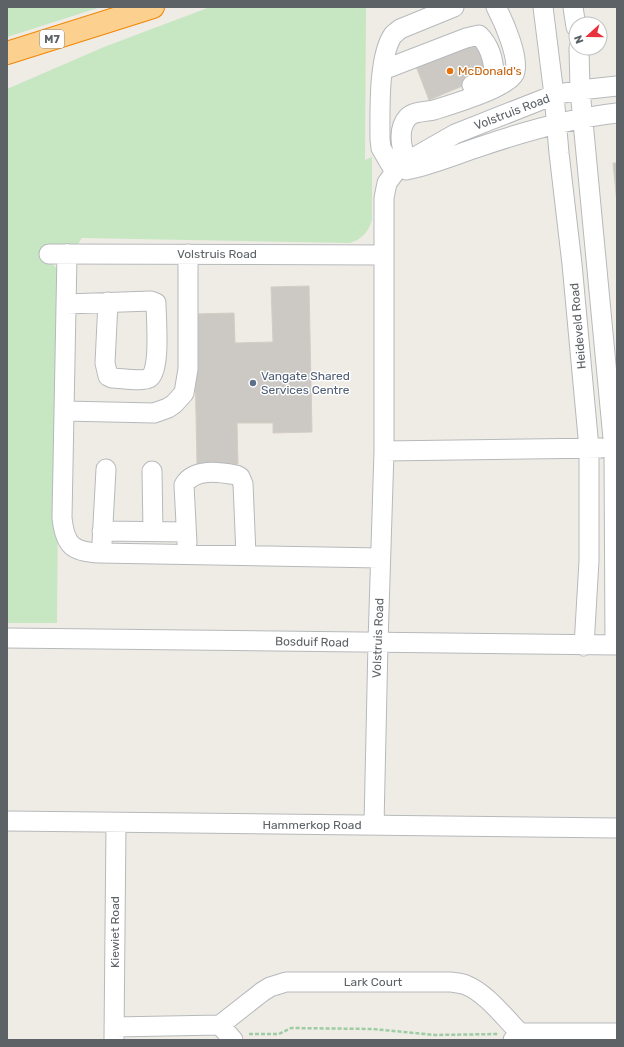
<svg xmlns="http://www.w3.org/2000/svg" width="624" height="1047" font-family="Rubik,sans-serif">
<rect width="100%" height="100%" fill="#efece5"/>
<!-- green -->
<path fill="#c7e6c2" d="M 7,7 L 101,7 L 7,37 Z
M 210,7 L 366,7 L 365,160 L 372,157 L 372,219 C 369,232 362,239 350,243 L 82,238 L 78,244 L 46,244 L 45,262 C 54,264 59,268 60,278 L 57,623 L 7,623 L 7,89 L 104,47 Z"/>
<!-- building -->
<path fill="#ccc9c4" stroke="#d4cdc4" d="M 479,43 L 488,66 L 482,68 L 484,73 L 477,80 L 429,100 L 414,61 L 447,48 L 450,55 Z
M 613,163 L 617,163 L 617,203 Z
M 309,286 L 312,432 L 273,433 L 273,423 L 237,423 L 238,464 L 197,465 L 194,314 L 234,313 L 235,343 L 273,342 L 271,287 Z"/>
<g fill="none" stroke-linecap="round" stroke-linejoin="round">
<defs>
<path id="minor" d="M 543,7 L 554,95 L 559,153 L 572,264 L 589,448 L 589,561 L 584,646
M 573,7 L 576,27
M 579,48 L 580,90 L 614,449 L 615,645
M 383,70 L 466,38 L 479,35 C 490,46 494,60 494,76 L 472,85
M 409,169 C 403,154 395,131 408,117 C 414,111 426,112 434,110 C 450,105 507,88 514,74 C 521,60 503,20 496,7
M 406,170 C 432,165 457,154 482,146 C 526,131 571,118 617,113
M 395,172 L 381,148 L 380,139 C 380,112 378,57 393,35 C 395,33 398,31 400,29 L 454,7
M 49,254 L 384,255
M 67,254 L 62,518 C 65,546 73,552 100,553 L 380,558
M 66,304 L 151,301 L 156,303 C 156,317 161,372 149,378 C 142,382 121,378 112,378 L 108,376 L 105,363 L 108,302
M 64,411 L 154,413 L 168,408 L 174,404 L 184,393 L 188,369 L 188,254
M 384,451 L 601,448
M 152,471 L 153,531
M 102,531 L 186,532
M 102,543 L 106,469
M 187,543 L 184,485 C 194,468 219,472 236,475 L 240,477 L 243,484 L 246,555
M 7,638 L 617,645
M 7,821 L 617,828
M 374,825 L 378,643 L 384,451 L 384,198 L 387,183 L 395,172 L 406,162 L 455,134 L 554,95 L 580,90 L 617,86
M 220,1025 L 233,1040
M 114,1027 L 220,1025 L 262,992 L 270,987 L 286,982 L 451,982 C 456,983 461,983 466,985 C 486,993 505,1018 520,1033
M 114,1039 L 116,823
M 513,1040 L 520,1033 L 617,1033"/>
<path id="highway" d="M 7,53 L 153,7"/>
</defs>
<!-- minor casing -->
<use href="#minor" stroke="#b6b9bc" stroke-width="21"/>
<!-- highway casing -->
<use href="#highway" stroke="#f28503" stroke-width="24"/>
<!-- path -->
<path stroke="#9ecca4" stroke-width="2.5" stroke-dasharray="4 2" stroke-linecap="butt" d="M 249,1034 L 279,1034 L 291,1028 L 373,1029 L 435,1035 L 498,1034"/>
<!-- minor -->
<use href="#minor" stroke="#fff" stroke-width="19"/>
<!-- highway -->
<use href="#highway" stroke="#fcd190" stroke-width="22"/>
</g>
<!-- markers -->
<circle fill="#e8710a" stroke="#fff" stroke-width="1.5" cx="450" cy="71" r="4"/>
<circle fill="#5c6f8a" stroke="#fff" stroke-width="1.5" cx="253" cy="383" r="4"/>
<g text-anchor="middle" dominant-baseline="central" stroke-width="3" stroke-linejoin="round" paint-order="stroke">
<!-- shield labels -->
<rect fill="#fff" stroke="#8e9194" stroke-width="1" x="40" y="30" width="24" height="18" rx="3"/>
<g font-size="11" font-weight="bold" fill="#5d6266">
<text x="52" y="39">M7</text>
</g>
<!-- food labels -->
<g font-size="12" fill="#c56008" stroke="#fff" text-anchor="start">
<text x="458" y="71">McDonald's</text>
</g>
<!-- street labels -->
<g font-size="12" fill="#5d6266" stroke="#fff">
<text transform="translate(512 112) rotate(-21)">Volstruis Road</text>
<text x="217" y="254">Volstruis Road</text>
<text transform="translate(578 326) rotate(-95)">Heideveld Road</text>
<text transform="translate(378 638) rotate(-88)">Volstruis Road</text>
<text transform="translate(312 642) rotate(1)">Bosduif Road</text>
<text x="312" y="825">Hammerkop Road</text>
<text transform="translate(115 932) rotate(-90)">Kiewiet Road</text>
<text x="373" y="982">Lark Court</text>
</g>
<!-- service labels -->
<g font-size="12" fill="#4e5e75" stroke="#fff" text-anchor="start">
<text x="261" y="376">Vangate Shared<tspan x="261" dy="14">Services Centre</tspan></text>
</g>
</g>
<!-- border -->
<rect width="624" height="1047" fill="none" stroke="#5d6266" stroke-width="16"/>
<!-- north arrow -->
<g transform="translate(588 36) rotate(249)"><circle r="19" fill="#ffffff" stroke="#bec0c2"/>
<path d="M0-3L7 15L0 10L-7 15Z" fill="#e8333e"/>
<text y="-6" font-size="11" font-weight="bold" text-anchor="middle" fill="#5d6266">N</text>
</g>
</svg>
